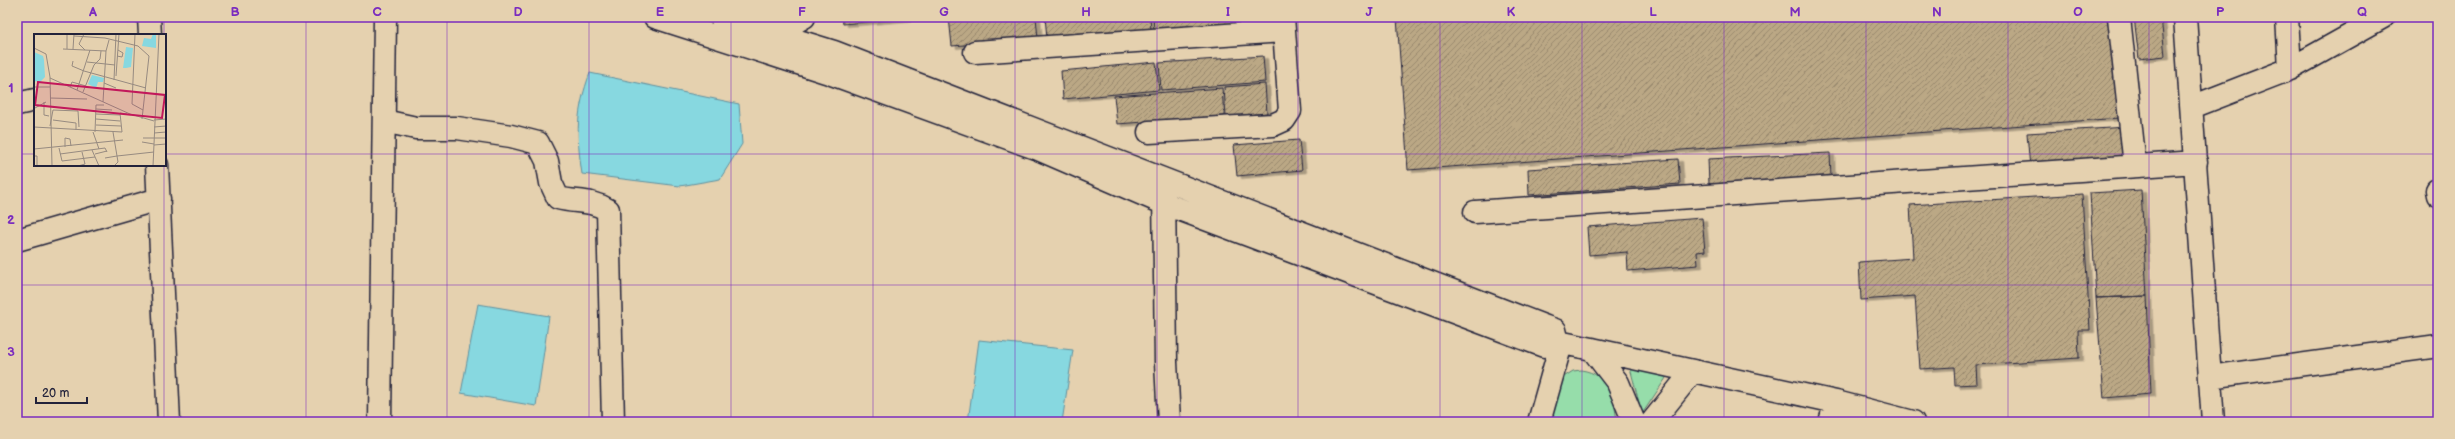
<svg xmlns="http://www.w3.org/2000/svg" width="2455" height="439" font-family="'Balsamiq Sans',sans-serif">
<defs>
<pattern id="building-hatch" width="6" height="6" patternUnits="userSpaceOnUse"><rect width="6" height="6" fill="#bba885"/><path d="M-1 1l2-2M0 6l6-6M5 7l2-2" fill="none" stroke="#98886e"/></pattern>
<filter id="shadow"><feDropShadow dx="4.5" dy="2.5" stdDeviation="0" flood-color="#0004"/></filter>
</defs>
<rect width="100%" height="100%" fill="#e5d1af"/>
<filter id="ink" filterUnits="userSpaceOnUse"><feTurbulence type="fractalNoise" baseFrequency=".025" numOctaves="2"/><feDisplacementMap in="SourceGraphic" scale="8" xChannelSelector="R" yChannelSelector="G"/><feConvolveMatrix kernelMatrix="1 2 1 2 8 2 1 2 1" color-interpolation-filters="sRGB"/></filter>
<g filter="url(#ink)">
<!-- green -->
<path fill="#96ddaa" stroke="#5c8072" d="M 1628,360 L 1670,372 L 1642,414 Z
M 1581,370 C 1609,374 1614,397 1617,422 L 1546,422 L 1559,380 L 1573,371 Z"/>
<!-- water -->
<path fill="#87d8e0" stroke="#5f8f9e" d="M 590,73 L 739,104 L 742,144 L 720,179 L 680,186 L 582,174 C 576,134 576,111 590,73 Z
M 478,304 L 549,316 L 536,406 L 461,393 Z
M 979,340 L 1073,350 L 1062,422 L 968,422 Z"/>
<!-- building -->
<path fill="url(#building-hatch)" stroke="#22223b" filter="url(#shadow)" d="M 842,17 L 924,17 L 843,24 Z
M 949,17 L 1036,17 L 1038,39 L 952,46 Z
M 1045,17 L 1150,17 L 1151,30 L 1047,38 Z
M 1153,17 L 1259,17 L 1259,22 L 1154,30 Z
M 1411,17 L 2113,17 L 2120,118 L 1408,170 L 1397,18 Z
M 2134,17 L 2161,17 L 2165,56 L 2139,59 Z
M 1263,56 L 1265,82 L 1161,90 L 1159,63 Z
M 1156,62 L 1159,90 L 1063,99 L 1061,71 Z
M 1265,84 L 1267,113 L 1226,117 L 1224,87 Z
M 1222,88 L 1224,116 L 1117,124 L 1114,96 Z
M 2127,127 L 2129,162 L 2030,168 L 2027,133 Z
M 1299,140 L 1302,170 L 1237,176 L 1234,145 Z
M 1830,153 L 1831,178 L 1709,184 L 1708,159 Z
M 1678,159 L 1680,184 L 1529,195 L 1528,169 Z
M 2141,190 L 2147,296 L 2096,298 L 2090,193 Z
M 2082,194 L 2090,330 L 2078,330 L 2079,358 L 1976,365 L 1977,384 L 1955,385 L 1954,367 L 1920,369 L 1915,296 L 1861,300 L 1859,262 L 1913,258 L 1910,205 Z
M 1702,218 L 1705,251 L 1697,252 L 1698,265 L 1628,271 L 1627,252 L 1589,255 L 1587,227 Z
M 2147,296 L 2151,394 L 2104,398 L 2096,298 Z"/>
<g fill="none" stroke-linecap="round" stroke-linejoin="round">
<defs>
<path id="minor" d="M 149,17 L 150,35
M 655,17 L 826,72 L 1038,149 L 1163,203 L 1544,346 L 1558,342 L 1592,349 L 1836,402 L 1913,422
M 721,17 L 834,52 L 1546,327 L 1555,330 L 1558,342
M 2119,17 L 2135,166
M 2185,17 L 2213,422
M 2287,17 L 2290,69
M 766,18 L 792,24 L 804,17
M 975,52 L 1284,31
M 17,104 L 35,100
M 2192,107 L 2290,69 L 2383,17
M 384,121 L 416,128 L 457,128 L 511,136 L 538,143 L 547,161 L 551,183 L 558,198 C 577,203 590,199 608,210 L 613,422
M 1149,132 L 1273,125 L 1284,120 L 1290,111 L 1283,17
M 157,165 L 169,422
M 1164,189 L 1166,362 L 1169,422
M 2437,190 L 2438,195
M 1475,212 L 2196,162
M 17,240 L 159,199
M 1592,349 L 1618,383 L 1634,422
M 2210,377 L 2438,346
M 380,422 L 385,17
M 1539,422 L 1561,344
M 1652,422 L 1693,371
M 1830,422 L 1836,402"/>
</defs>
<!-- minor casing -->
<use href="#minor" stroke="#22223b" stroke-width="25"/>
<!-- minor -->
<use href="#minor" stroke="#e5d1af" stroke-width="22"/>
</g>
</g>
<!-- grid -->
<path fill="none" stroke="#7b2cbf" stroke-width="1" stroke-opacity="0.55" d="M 164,17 L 164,35M 306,17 L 306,422M 447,17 L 447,422M 589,17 L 589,422M 731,17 L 731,422M 873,17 L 873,422M 1015,17 L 1015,422M 1157,17 L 1157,422M 1298,17 L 1298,422M 1440,17 L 1440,422M 1582,17 L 1582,422M 1724,17 L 1724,422M 1866,17 L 1866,422M 2008,17 L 2008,422M 2149,17 L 2149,422M 2291,17 L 2291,422M 17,154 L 35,154M 165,154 L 2438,154M 164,165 L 164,422M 17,285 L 2438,285"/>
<!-- overview -->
<g transform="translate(34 34)">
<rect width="132" height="132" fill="#e5d1af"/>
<path d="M 119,0 L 122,0 L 122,14 L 108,12 L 110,4 L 117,5 ZM 92,13 L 99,14 L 97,33 L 92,34 L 89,34 ZM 0,18 L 9,22 L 10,26 L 11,43 L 6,48 L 0,47 ZM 58,41 L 70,44 L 69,48 L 64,48 L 62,54 L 54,50 Z" fill="#87d8e0"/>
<path fill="none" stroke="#978b81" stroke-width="1" d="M 50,0 L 45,10 L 51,16M 101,0 L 98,70 L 109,76M 40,2 L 71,4 L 104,12 L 115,22 L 108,85M 0,14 L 12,20 L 16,43 L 18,132M 29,15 L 72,17 L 75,6M 33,15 L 33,0M 39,15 L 40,0M 83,22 L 88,23 L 89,19 L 84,16M 39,27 L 38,32 L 50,37 L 112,54M 53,28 L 81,31M 82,42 L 85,0M 16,44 L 96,80 L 120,87M 80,46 L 82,0M 70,49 L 82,54M 0,53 L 16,53M 36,53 L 38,48 L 52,52M 43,56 L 56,16M 49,58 L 60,31 L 66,25 L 67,17M 16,64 L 53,65M 10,68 L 10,81 L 15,82M 69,68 L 72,17M 1,74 L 12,68M 62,75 L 78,76M 62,80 L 86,81M 62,85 L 86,87M 19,86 L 42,89 L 42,96M 120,86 L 132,85M 62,91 L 87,92M 16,92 L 19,76 L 44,77 L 45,93M 0,93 L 88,98 L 86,79 L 93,80M 120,93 L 132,92M 59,98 L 65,115M 61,98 L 62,71 L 70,71M 79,98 L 83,122 L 120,118M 120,99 L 132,98M 109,104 L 132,104M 108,108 L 120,110M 120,111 L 132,110M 31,113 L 31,104 L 36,105 L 37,112M 25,114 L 28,127 L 61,123M 0,115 L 89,106M 58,116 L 65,132M 26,120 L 71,114 L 73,118M 61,120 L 73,117M 0,122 L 3,122 L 3,132M 71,124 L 83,122 L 84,128 L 80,132M 44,132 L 51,130 L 48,118M 119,132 L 125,0"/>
<path fill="#c2185b" fill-opacity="0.15" stroke="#c2185b" stroke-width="2" d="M 4,48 L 131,61 L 128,84 L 1,71 Z"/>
<rect width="132" height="132" fill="none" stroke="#22223b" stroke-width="2"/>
</g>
<!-- margin -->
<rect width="2455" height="439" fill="none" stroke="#e5d1af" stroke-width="44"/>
<!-- scale -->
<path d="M36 397v6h51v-6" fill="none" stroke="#22223b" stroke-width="2"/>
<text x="42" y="397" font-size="12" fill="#22223b" stroke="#e5d1af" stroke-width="3" paint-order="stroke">20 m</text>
<rect x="22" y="22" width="2411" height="395" fill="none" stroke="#7b2cbf" stroke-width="1.5"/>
<g font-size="13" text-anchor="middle" font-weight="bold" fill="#7b2cbf">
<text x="93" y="16">A</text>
<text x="235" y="16">B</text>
<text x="377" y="16">C</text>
<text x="518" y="16">D</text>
<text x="660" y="16">E</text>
<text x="802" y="16">F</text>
<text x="944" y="16">G</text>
<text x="1086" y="16">H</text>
<text x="1228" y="16">I</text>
<text x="1369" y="16">J</text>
<text x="1511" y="16">K</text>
<text x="1653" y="16">L</text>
<text x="1795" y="16">M</text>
<text x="1937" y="16">N</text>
<text x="2078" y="16">O</text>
<text x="2220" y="16">P</text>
<text x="2362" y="16">Q</text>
<text x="11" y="92">1</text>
<text x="11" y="224">2</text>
<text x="11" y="356">3</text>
</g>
</svg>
